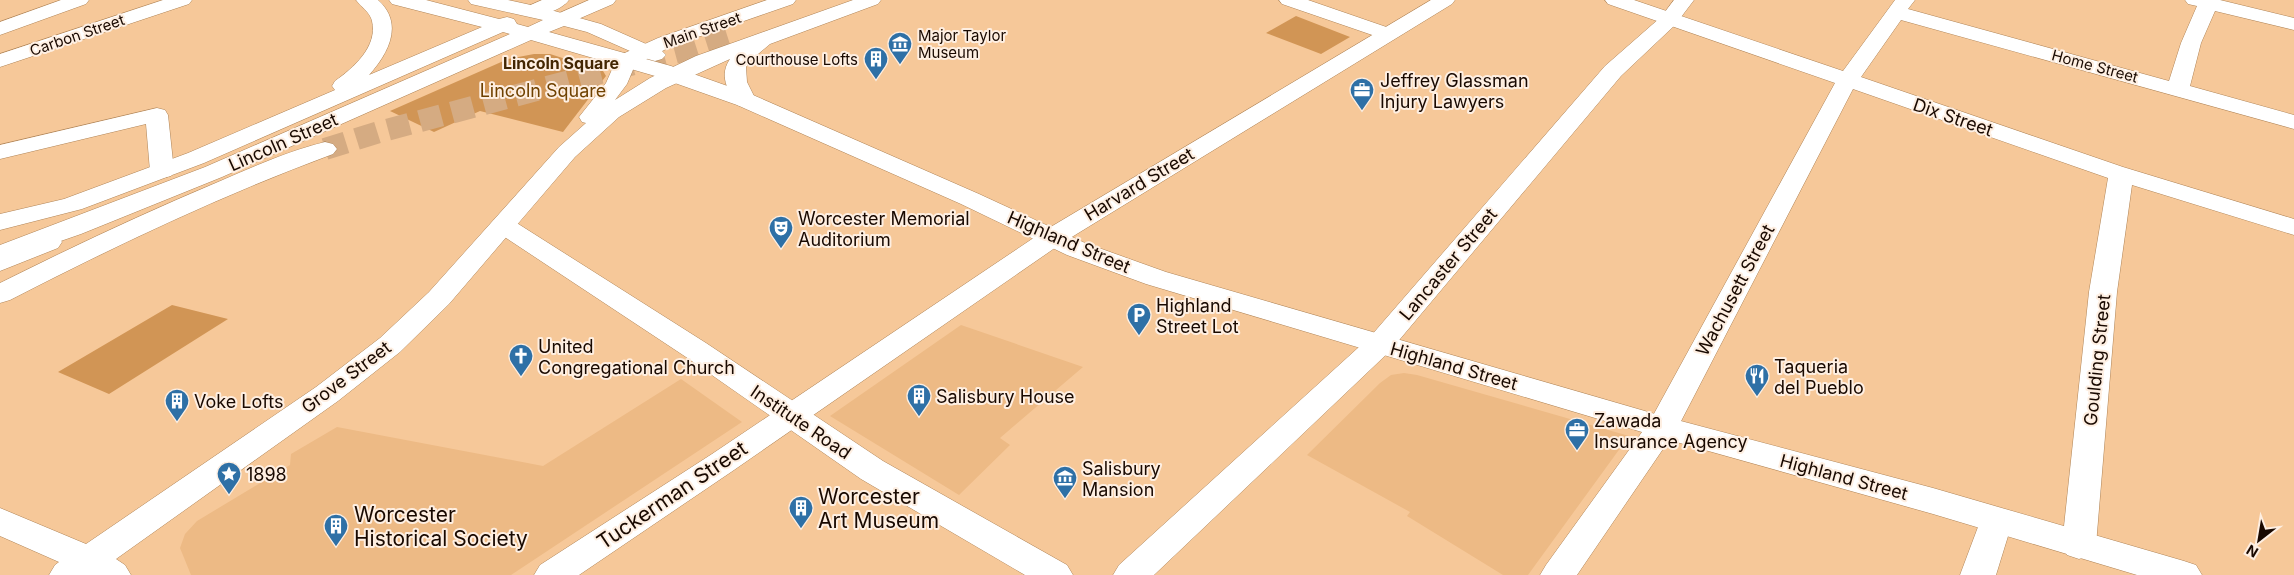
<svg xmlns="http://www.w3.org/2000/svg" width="2294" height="575" font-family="Inter,sans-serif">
<rect width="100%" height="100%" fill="#f6c899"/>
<!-- built -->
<path fill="#edba85" d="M 961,325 L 1083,367 L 1000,438 L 1010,445 L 959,495 L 830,416 Z
M 1404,373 L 1417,375 L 1629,436 L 1528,575 L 1503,575 L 1407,516 L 1410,512 L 1307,455 L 1380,383 L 1391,375 Z
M 681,379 L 742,422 L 511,575 L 191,575 L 180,548 L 185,534 L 197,521 L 290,465 L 291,454 L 337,427 L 543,466 Z"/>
<!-- green -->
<path fill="#d19555" d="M 1296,16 L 1350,37 L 1321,54 L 1266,33 Z
M 534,54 L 550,54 L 603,71 L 606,76 L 563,132 L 480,111 L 434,132 L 390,111 L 508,59 Z
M 172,305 L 228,319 L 109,394 L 58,372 Z"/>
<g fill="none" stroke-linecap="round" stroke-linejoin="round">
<!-- major-tunnel -->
<path stroke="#d5ab82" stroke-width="22" stroke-dasharray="22 11" stroke-linecap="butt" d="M 325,149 L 379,132 L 686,50 L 736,34"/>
<defs>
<path id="minor" d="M 163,0 L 192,0 L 189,4 L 0,67 L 0,54 Z
M 1279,0 L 1308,0 L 1395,30 L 1398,34 L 1395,38 L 1388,40 L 1381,38 L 1282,4 Z
M 1605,0 L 1634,0 L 1843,71 L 1895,0 L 1915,0 L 1908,9 L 2169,81 L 2181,43 L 2197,6 L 2188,4 L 2185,0 L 2220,0 L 2294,18 L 2294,30 L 2215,11 L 2201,43 L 2190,86 L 2294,115 L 2294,129 L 1901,20 L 1861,77 L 2123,167 L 2294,219 L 2294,235 L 2132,185 L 2117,292 L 2096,545 L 2091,555 L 2079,559 L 2067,555 L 2062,545 L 2089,292 L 2108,178 L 1853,89 L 1678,427 L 1577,575 L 1540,575 L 1546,565 L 1650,421 L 1835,83 L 1608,4 Z
M 157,108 L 165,110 L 168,115 L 174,171 L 171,176 L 162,178 L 153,176 L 150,171 L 146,124 L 0,159 L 0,145 Z
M 503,217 L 512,220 L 706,343 L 883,461 L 1067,565 L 1073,575 L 1025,575 L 861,479 L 686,357 L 494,230 L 490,225 L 494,220 Z
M 1996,507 L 2008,511 L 2013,520 L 1996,575 L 1960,575 L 1984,511 Z"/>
<path id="major" d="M 61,0 L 89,0 L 86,4 L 0,35 L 0,22 Z
M 542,0 L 569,0 C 562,10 538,18 526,15 L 523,11 L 526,7 Z
M 589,0 L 616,0 L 613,4 L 569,23 L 562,25 L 555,23 L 552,19 L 555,15 Z
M 767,0 L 796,0 L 793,4 L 672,46 L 635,65 L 627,84 L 615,100 L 650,78 L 696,56 L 853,0 L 881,0 L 878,4 L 770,44 L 751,60 L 746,67 L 747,82 L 756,100 L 753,105 L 745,107 L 737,105 C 727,90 719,75 730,59 L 666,88 L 619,117 L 575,157 L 449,304 L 400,352 L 338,401 L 116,559 L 125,565 L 131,575 L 49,575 L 55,565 L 59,562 L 0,536 L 0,508 L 86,544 L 316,387 L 380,338 L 429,292 L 559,147 L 586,123 L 582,122 L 579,117 L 606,83 L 618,56 L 658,38 Z
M 1431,0 L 1455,0 L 1452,4 L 1062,243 L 734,470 L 579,575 L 534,575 L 540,565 L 712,454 L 1044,231 Z
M 1674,0 L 1694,0 L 1675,25 L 1621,76 L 1390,351 L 1154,575 L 1113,575 L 1119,565 L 1370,337 L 1605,66 L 1661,17 Z
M 325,142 L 333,144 L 337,149 L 333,154 C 222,195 115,246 10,300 L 0,303 L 0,283 C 72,247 144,213 218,182 C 253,167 288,151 325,142 Z
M 49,234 L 58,236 L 62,242 L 58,248 L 0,271 L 0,253 Z"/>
<path id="highway" d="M 356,0 L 378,0 C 404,23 389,53 369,75 L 482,27 L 392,4 L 389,0 L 426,0 L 499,19 L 507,17 L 514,19 L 517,24 L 528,27 L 543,20 L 471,4 L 468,0 L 508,0 L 540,7 L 601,24 L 662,51 L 666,55 L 662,59 L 655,61 L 648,59 L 587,32 L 564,26 L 549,32 L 671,66 L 753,95 L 979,194 L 1085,243 L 1166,272 L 1662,416 L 1933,488 L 2184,561 L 2196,565 L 2202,575 L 2137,575 L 1933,514 L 1662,438 L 1146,284 L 1067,255 L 961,204 L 737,105 L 655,76 L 531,40 L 222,177 L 81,234 L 0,262 L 0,245 L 205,167 L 510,34 L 503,32 L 204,163 L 82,209 L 0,230 L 0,214 L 64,199 L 188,153 L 335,90 L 332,86 L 335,81 C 353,68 378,47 372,21 C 370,12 361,7 356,0 Z"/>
</defs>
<!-- minor casing -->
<use href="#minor" stroke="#af8457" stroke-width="1"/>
<!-- major casing -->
<use href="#major" stroke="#af8457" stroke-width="1"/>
<!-- highway casing -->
<use href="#highway" stroke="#af8457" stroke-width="1"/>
<!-- minor -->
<use href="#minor" fill="#fff" fill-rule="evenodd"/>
<!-- major -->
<use href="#major" fill="#fff" fill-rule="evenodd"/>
<!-- highway -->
<use href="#highway" fill="#fff" fill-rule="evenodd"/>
</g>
<!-- icons -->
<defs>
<symbol id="museum-pin" viewBox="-11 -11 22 30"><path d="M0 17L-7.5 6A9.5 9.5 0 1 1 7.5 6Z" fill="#2e70a6" stroke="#feefe2"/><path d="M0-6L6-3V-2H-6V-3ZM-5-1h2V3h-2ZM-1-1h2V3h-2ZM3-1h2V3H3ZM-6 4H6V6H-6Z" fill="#fff"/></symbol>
<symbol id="building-pin" viewBox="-11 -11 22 30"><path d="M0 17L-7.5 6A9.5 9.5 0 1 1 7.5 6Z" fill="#2e70a6" stroke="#feefe2"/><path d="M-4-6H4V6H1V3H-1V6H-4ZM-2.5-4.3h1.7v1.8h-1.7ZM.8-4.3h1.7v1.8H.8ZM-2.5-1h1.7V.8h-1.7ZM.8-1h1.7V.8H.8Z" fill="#fff"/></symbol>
<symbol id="office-pin" viewBox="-11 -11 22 30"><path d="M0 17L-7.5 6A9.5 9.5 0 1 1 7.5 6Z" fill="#2e70a6" stroke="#feefe2"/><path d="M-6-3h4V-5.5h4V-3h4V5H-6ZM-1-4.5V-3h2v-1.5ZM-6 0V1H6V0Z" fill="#fff"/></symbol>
<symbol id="theatre-pin" viewBox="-11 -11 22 30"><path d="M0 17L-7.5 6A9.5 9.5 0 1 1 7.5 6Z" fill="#2e70a6" stroke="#feefe2"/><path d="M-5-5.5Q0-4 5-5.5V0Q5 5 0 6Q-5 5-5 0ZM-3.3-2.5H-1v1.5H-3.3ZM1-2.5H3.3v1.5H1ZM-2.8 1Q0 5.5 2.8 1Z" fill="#fff"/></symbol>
<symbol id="parking-pin" viewBox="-11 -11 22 30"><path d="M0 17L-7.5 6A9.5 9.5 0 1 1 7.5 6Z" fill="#2e70a6" stroke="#feefe2"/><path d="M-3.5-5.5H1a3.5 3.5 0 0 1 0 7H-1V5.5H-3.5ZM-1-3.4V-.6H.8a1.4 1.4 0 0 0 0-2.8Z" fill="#fff"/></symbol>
<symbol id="church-pin" viewBox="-11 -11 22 30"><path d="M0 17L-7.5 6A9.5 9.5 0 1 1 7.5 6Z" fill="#2e70a6" stroke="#feefe2"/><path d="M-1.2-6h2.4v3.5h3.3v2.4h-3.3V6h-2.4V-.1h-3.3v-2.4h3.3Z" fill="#fff"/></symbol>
<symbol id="restaurant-pin" viewBox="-11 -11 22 30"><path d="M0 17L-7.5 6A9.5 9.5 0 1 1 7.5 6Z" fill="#2e70a6" stroke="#feefe2"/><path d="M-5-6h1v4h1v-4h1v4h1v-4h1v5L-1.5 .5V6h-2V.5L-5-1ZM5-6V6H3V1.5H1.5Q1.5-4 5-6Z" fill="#fff"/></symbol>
<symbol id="sight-pin" viewBox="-11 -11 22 30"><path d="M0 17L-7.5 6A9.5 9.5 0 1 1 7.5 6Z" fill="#2e70a6" stroke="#feefe2"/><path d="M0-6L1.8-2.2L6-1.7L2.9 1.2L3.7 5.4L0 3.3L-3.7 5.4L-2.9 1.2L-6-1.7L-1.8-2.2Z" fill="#fff"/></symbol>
</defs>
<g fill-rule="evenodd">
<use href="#museum-pin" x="886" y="30" width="28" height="38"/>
<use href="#building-pin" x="862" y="45" width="28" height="38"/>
<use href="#office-pin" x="1348" y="76" width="28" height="38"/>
<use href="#theatre-pin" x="767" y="214" width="28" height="38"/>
<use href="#parking-pin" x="1125" y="301" width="28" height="38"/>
<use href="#church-pin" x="507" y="342" width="28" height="38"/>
<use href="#restaurant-pin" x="1743" y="362" width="28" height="38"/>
<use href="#building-pin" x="905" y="382" width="28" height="38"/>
<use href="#building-pin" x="163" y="387" width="28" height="38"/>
<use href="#office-pin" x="1563" y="416" width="28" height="38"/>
<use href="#sight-pin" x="215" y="460" width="28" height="38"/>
<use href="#museum-pin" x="1051" y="464" width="28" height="38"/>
<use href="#building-pin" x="787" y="494" width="28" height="38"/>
<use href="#building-pin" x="322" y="512" width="28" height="38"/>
</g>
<g text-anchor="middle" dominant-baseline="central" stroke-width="4" stroke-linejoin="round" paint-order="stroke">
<!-- far-street labels -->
<g font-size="15" fill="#190900" stroke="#feefe2">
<text transform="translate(702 30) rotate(-19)">Main Street</text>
<text transform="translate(77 35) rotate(-19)">Carbon Street</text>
<text transform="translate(2095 66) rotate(15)">Home Street</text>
</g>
<!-- far-poi labels -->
<g font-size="15" fill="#190900" stroke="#feefe2" text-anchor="start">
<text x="918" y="35">Major Taylor<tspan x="918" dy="17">Museum</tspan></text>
<text x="858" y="59" text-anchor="end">Courthouse Lofts</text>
</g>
<!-- far-neighbourhood labels -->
<g font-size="16" font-weight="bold" fill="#432602" stroke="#feefe2">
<text x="561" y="63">Lincoln Square</text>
</g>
<!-- poi labels -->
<g font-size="18" fill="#190900" stroke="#feefe2" text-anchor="start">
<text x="1380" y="80">Jeffrey Glassman<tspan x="1380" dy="21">Injury Lawyers</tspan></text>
<text x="798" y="218">Worcester Memorial<tspan x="798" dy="21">Auditorium</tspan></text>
<text x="1156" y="305">Highland<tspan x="1156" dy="21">Street Lot</tspan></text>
<text x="538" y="346">United<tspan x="538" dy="21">Congregational Church</tspan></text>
<text x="1774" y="366">Taqueria<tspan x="1774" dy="21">del Pueblo</tspan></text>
<text x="936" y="396">Salisbury House</text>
<text x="194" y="401">Voke Lofts</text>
<text x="1594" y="420">Zawada<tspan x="1594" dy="21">Insurance Agency</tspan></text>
<text x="1082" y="468">Salisbury<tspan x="1082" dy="21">Mansion</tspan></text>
<text x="246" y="474">1898</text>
</g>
<!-- park labels -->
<g font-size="18" fill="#6f4100" stroke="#feefe2">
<text x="543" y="90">Lincoln Square</text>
</g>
<!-- street labels -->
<g font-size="18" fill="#190900" stroke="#feefe2">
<text transform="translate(1953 117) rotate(19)">Dix Street</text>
<text transform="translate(283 142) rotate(-24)">Lincoln Street</text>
<text transform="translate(1139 184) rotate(-31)">Harvard Street</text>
<text transform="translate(1069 242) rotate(23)">Highland Street</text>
<text transform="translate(1448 264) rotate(-50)">Lancaster Street</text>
<text transform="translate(1735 290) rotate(-62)">Wachusett Street</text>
<text transform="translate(2097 360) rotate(-84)">Goulding Street</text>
<text transform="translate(1454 366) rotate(16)">Highland Street</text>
<text transform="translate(346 377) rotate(-37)">Grove Street</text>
<text transform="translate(801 422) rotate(34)">Institute Road</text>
<text transform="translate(1844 477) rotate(15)">Highland Street</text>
</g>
<!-- near-street labels -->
<g font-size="21" fill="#190900" stroke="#feefe2">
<text transform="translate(672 495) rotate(-34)">Tuckerman Street</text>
</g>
<!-- near-poi labels -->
<g font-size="21" fill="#190900" stroke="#feefe2" text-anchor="start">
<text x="818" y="496">Worcester<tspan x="818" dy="24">Art Museum</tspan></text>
<text x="354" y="514">Worcester<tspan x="354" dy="24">Historical Society</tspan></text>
</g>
</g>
<!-- north arrow -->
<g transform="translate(2259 540) rotate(211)" stroke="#feefe2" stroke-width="4" paint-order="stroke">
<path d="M0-4L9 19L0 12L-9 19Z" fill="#190900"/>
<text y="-8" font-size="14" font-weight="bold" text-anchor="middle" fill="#190900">N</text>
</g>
</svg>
